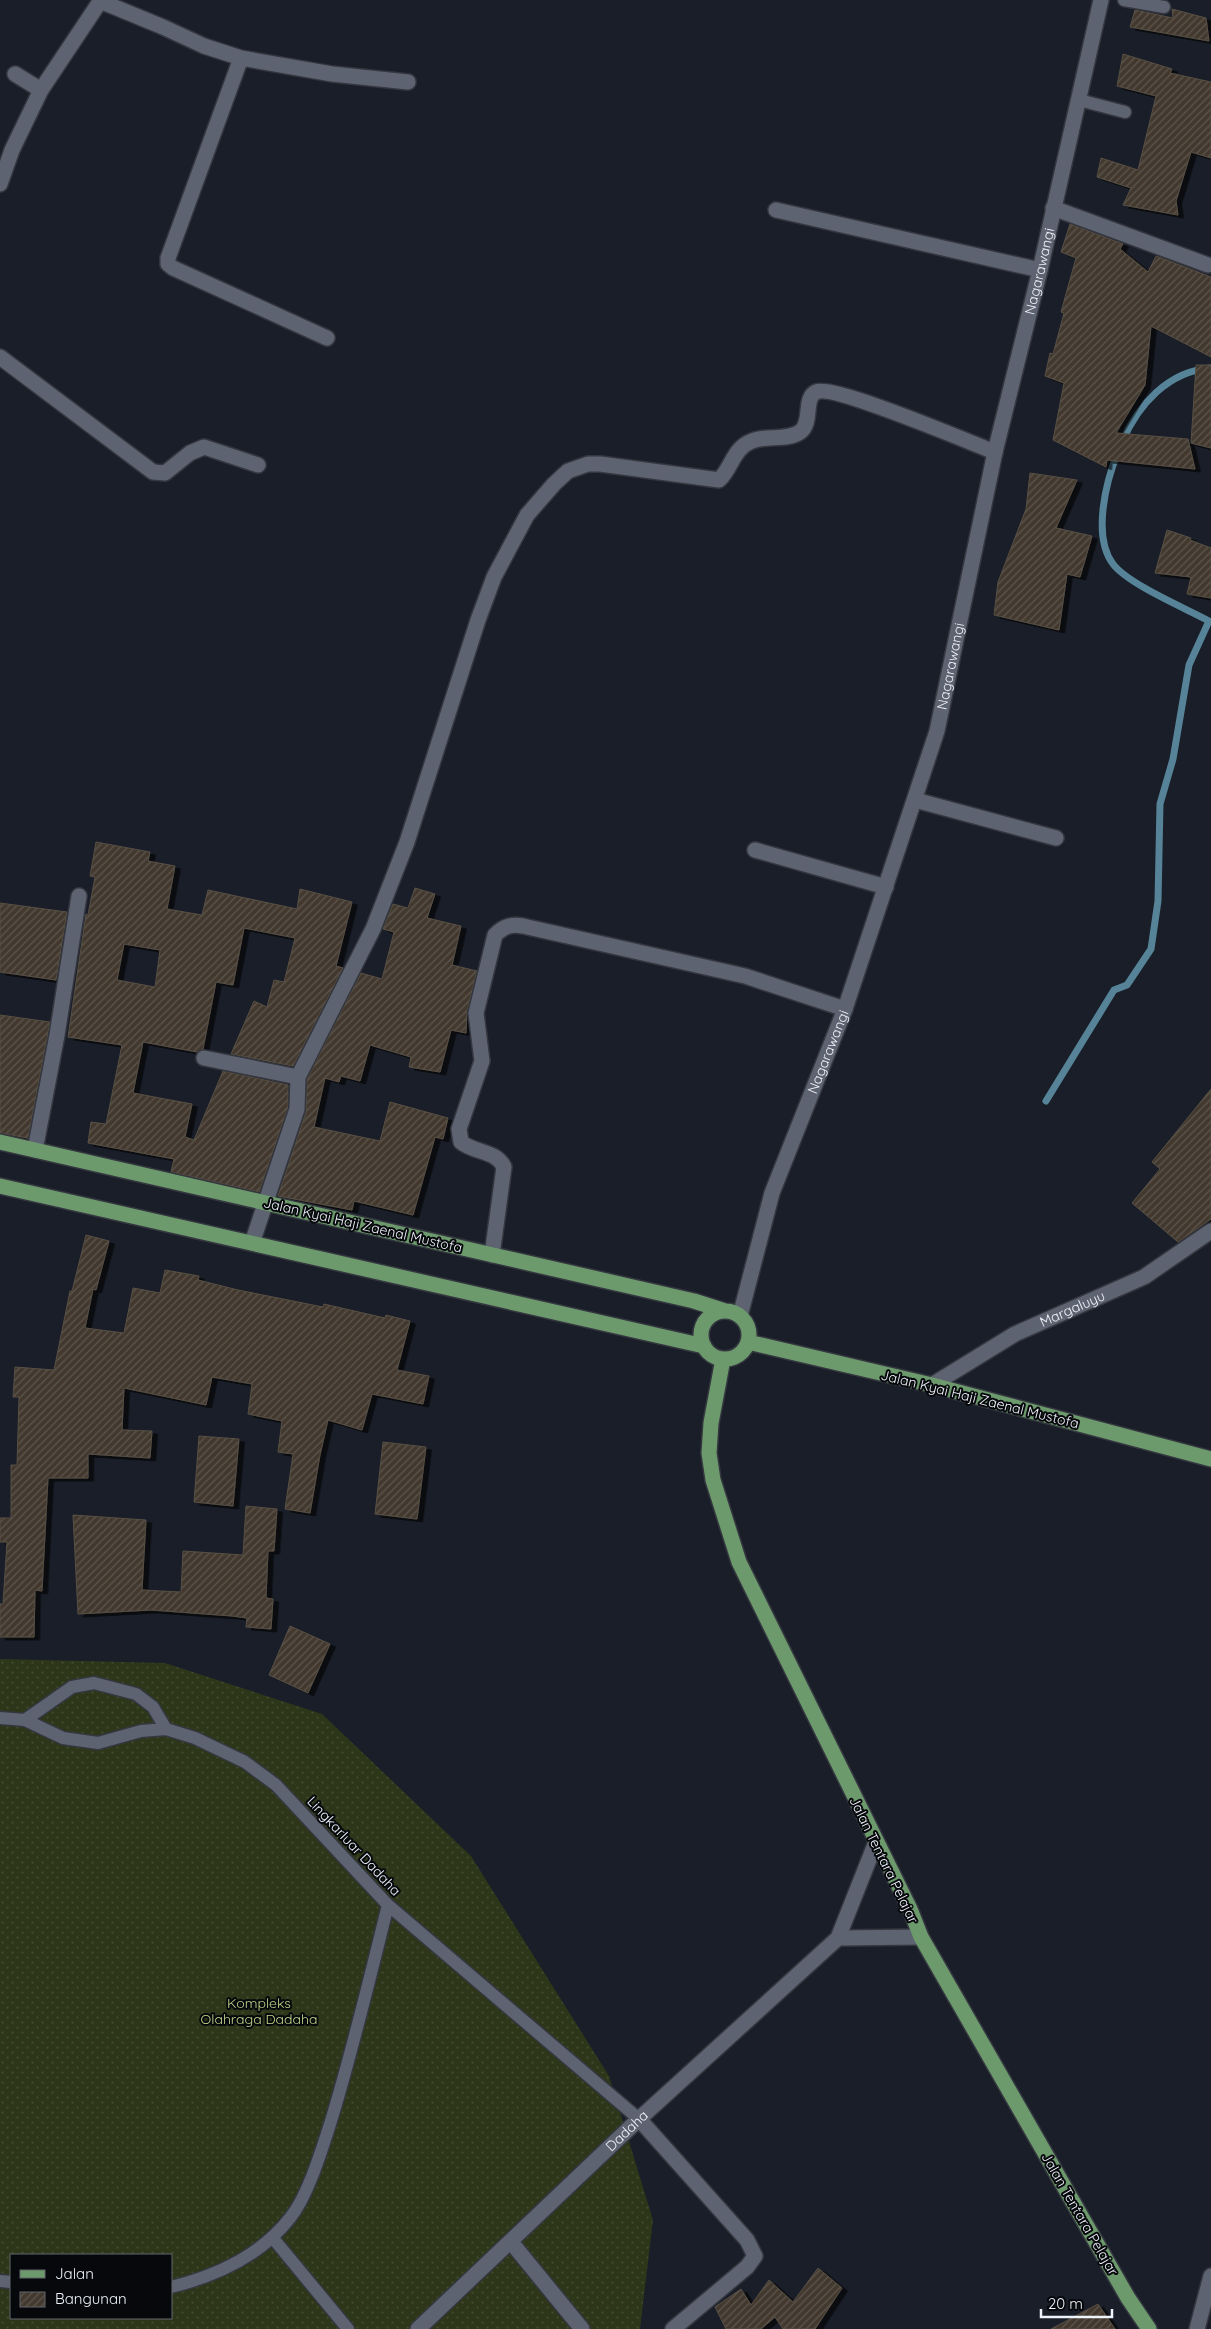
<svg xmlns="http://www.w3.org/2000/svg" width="1211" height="2329" font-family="Quicksand,sans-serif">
<defs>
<pattern id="grass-dots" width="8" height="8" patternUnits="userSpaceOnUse" patternTransform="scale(1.25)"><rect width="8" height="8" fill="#2e3619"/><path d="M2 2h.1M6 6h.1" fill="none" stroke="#424a30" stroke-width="1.8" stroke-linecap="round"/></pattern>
<pattern id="building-hatch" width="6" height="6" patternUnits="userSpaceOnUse" patternTransform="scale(1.25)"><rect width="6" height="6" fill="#42392f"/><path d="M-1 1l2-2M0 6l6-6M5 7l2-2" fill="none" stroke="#5e564e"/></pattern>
<filter id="shadow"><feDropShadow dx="5.5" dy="3" stdDeviation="0" flood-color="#0009"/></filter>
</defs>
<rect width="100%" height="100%" fill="#191e28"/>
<!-- grass -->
<path fill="url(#grass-dots)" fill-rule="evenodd" d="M 0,1659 L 165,1663 L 322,1714 L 471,1856 L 609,2076 L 653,2220 L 640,2329 L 0,2329 ZM 11,2255 L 171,2255 L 171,2318 L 11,2318 Z"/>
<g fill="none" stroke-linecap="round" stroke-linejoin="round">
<!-- stream -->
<path stroke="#568398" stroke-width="7" d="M 1122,442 C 1138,405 1168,371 1211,368
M 1046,1101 L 1114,990 L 1127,985 L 1151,949 L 1158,901 L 1160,804 L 1173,759 L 1189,665 L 1209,621 C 1185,608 1128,584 1113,564 C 1092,536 1106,481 1118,452"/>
</g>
<!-- building -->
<path fill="url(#building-hatch)" stroke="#584f44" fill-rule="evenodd" filter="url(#shadow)" d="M 1172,9 L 1206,18 L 1209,41 L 1130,27 L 1135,10 L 1173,18 Z
M 1123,54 L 1172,69 L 1170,73 L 1211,82 L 1211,158 L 1191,152 L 1176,201 L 1178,215 L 1123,205 L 1131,188 L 1097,177 L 1101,158 L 1138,170 L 1156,96 L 1117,86 Z
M 1070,224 L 1123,244 L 1120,249 L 1148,272 L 1156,256 L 1211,277 L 1211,357 L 1151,326 L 1145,385 L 1116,433 L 1188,439 L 1195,469 L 1107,460 L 1106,467 L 1053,440 L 1064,383 L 1045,376 L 1050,353 L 1053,354 L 1064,313 L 1061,312 L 1076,258 L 1061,252 Z
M 1196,365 L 1211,365 L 1211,448 L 1191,443 Z
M 1030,473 L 1077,480 L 1056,528 L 1092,536 L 1080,577 L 1067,574 L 1059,630 L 994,615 L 998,582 L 1026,509 Z
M 1167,530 L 1191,538 L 1190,540 L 1211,548 L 1211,598 L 1187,594 L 1191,577 L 1155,573 Z
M 96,842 L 150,852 L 148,861 L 175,866 L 167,909 L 202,915 L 208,890 L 297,909 L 300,889 L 352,902 L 336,966 L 343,968 L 293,1066 L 231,1054 L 254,1001 L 267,1007 L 274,980 L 284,982 L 295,938 L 244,928 L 233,985 L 216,982 L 203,1049 L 197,1052 L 143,1042 L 133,1093 L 192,1104 L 185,1137 L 194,1140 L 223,1071 L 288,1085 L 288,1107 L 259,1192 L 171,1172 L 174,1159 L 88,1143 L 91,1122 L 106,1124 L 122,1045 L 68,1037 L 86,914 L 88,915 L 95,877 L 90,876 ZM 124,944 L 160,950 L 155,987 L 117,980 Z
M 415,888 L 435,894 L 427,918 L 461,926 L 452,965 L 477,971 L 467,1011 L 466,1033 L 451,1030 L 440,1072 L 409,1067 L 411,1057 L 370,1045 L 360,1081 L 341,1076 L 339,1082 L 325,1078 L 314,1127 L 380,1141 L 390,1102 L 448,1118 L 443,1139 L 435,1137 L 413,1215 L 354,1201 L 352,1210 L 278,1196 L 306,1112 L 307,1079 L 361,973 L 382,979 L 394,932 L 383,929 L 393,904 L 408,908 Z
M 0,903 L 67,912 L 56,980 L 0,972 Z
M 0,1015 L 50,1022 L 28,1138 L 0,1133 Z
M 1211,1089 L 1211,1219 L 1178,1242 L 1132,1203 L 1160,1169 L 1152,1162 Z
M 86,1235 L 109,1241 L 96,1290 L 93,1289 L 85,1328 L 124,1333 L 133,1288 L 160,1293 L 165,1270 L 199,1276 L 198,1280 L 238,1290 L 323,1307 L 324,1304 L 385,1318 L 386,1315 L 410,1321 L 397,1370 L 429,1376 L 423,1404 L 372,1394 L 362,1430 L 328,1420 L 320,1455 L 310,1513 L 285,1509 L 293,1454 L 278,1452 L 282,1421 L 248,1414 L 252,1384 L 212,1377 L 206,1405 L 124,1388 L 122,1430 L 152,1431 L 150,1458 L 88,1454 L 88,1478 L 48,1478 L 42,1591 L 35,1590 L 34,1637 L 0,1637 L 0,1604 L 3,1604 L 7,1542 L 0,1542 L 0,1518 L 11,1518 L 11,1465 L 17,1465 L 19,1397 L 13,1397 L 15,1367 L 54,1370 L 70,1291 L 72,1291 Z
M 199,1436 L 239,1439 L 233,1506 L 194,1502 Z
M 383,1442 L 426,1447 L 417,1519 L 375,1514 Z
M 246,1506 L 277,1509 L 274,1551 L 268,1551 L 266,1598 L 273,1599 L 271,1629 L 246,1627 L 247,1618 L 232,1616 L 151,1610 L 78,1614 L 73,1515 L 146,1520 L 142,1590 L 181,1592 L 183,1551 L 243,1555 Z
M 290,1626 L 330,1644 L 308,1693 L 269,1675 Z
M 818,2268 L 842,2288 L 815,2329 L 783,2329 L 775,2317 L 761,2329 L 726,2329 L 715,2307 L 741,2289 L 751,2305 L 769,2280 L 793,2302 Z
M 1098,2304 L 1115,2329 L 1051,2329 Z"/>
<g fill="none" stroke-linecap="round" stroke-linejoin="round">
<defs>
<path id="lane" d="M 1124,0 L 1164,7
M 1079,100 L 1125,112
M 0,1718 L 25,1720 L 63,1738 L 98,1743 L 141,1731 L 166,1729 L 195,1738 L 245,1762 L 276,1785 L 388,1905 L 639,2119
M 25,1720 L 72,1687 L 94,1683 L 136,1694 L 153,1707 L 166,1729
M 272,2237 L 348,2329
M 0,2281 L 11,2282
M 171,2287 C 216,2276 261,2255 290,2218 C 308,2196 322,2149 331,2121 C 353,2049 370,1977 388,1905"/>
<path id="street" d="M 100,1 L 163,27 L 204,46 L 241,58 L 332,74 L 408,82
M 241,58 L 168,258 L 168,264 L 173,268 L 327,338
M 15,74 L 41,90
M 0,184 L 12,150 L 41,90 L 101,0
M 1053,208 L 1208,265
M 776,210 L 1040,270
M 0,357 L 153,472 L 165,473 L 190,453 L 204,447 L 258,465
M 915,800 L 1056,838
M 755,850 L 886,887
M 204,1058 L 298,1077
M 35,1150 L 57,1035 L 79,896
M 252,1243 L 297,1109 L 298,1077 L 373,929 L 407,842 L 478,620 L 494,577 L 527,515 L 554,484 L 568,471 L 588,464 L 600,464 L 719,480 C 732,468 733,448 752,441 C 766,435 787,441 800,432 C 813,423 803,398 816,392 C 833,384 971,443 995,452
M 492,1255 L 504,1167 C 496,1150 474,1153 461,1142 L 459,1129 L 482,1061 L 476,1013 L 495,935 C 504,926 511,924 523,926 L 745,976 L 845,1009
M 639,2119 L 747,2240 L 755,2256 L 747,2267 L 673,2329
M 511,2242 L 582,2329"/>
<g id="secondary">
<path id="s1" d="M 740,1316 L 772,1193 L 845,1009 L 937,731 L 995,452 L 1040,270 L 1101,0"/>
<path id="s2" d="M 932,1385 L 1015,1334 L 1144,1277 L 1211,1231"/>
<path d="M 838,1938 L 921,1937"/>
<path id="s3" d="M 418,2329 L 639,2119 L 838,1938 L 876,1842"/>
<path d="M 1197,2329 L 1211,2276"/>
</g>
<path id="primary" d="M 0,1142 L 694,1301 L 725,1311
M 0,1186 L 704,1346
M701 1335a24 24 0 1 1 48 0a24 24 0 1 1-48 0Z
M 748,1342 L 932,1385 L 1211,1459
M 723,1359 L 711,1423 L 709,1453 L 713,1480 L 739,1562 L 910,1909 L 921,1937 L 1128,2298 L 1149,2329"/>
</defs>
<!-- lane casing -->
<use href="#lane" stroke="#34373f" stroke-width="15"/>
<!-- street casing -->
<use href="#street" stroke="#34373f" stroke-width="18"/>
<!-- secondary casing -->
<use href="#secondary" stroke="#34373f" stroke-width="18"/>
<!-- primary casing -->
<use href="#primary" stroke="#34373f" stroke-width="18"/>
<!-- lane -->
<use href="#lane" stroke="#5d6370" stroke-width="12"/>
<!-- street -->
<use href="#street" stroke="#5d6370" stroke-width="15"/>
<!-- secondary -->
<use href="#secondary" stroke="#5d6370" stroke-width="15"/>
<!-- primary -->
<use href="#primary" stroke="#6d9a6c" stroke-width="15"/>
</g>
<g text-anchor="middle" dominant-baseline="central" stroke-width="4" stroke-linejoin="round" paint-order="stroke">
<!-- street labels -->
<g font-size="14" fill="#eff3fa" stroke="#06080c">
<text stroke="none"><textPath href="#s1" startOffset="1089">Nagarawangi</textPath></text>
<text stroke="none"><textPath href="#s1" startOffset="684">Nagarawangi</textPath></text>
<text stroke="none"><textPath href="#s1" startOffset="279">Nagarawangi</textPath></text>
<text transform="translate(363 1225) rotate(13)">Jalan Kyai Haji Zaenal Mustofa</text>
<text stroke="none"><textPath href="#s2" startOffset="160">Margaluyu</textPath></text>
<text transform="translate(980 1399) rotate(14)">Jalan Kyai Haji Zaenal Mustofa</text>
<text transform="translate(354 1846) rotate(47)">Lingkarluar Dadaha</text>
<text transform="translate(884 1860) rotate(64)">Jalan Tentara Pelajar</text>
<text stroke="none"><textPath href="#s3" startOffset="288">Dadaha</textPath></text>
<text transform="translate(1080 2214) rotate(60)">Jalan Tentara Pelajar</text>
</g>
<!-- park labels -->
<g font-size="14" fill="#c1d789" stroke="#06080c">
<text x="259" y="2003">Kompleks<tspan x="259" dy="16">Olahraga Dadaha</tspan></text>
</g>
</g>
<!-- legend -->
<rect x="10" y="2254" width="162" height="65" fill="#06080c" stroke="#63666b"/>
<rect x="20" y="2270" width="25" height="8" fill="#6d9a6c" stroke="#63666b"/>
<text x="55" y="2279" font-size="15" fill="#eff3fa">Jalan</text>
<rect x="20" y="2292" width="25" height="15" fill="url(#building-hatch)" stroke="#63666b"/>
<text x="55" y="2304" font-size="15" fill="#eff3fa">Bangunan</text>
<!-- scale -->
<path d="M1041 2309v8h71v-8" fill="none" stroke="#eff3fa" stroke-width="2.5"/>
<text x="1048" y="2309" font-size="15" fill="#eff3fa" stroke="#06080c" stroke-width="4" paint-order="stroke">20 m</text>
</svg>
